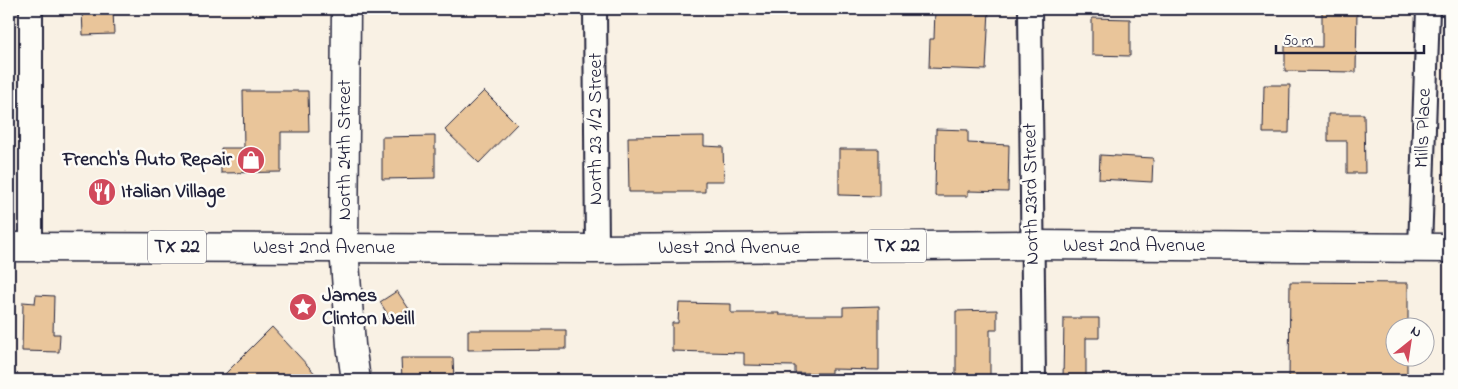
<svg xmlns="http://www.w3.org/2000/svg" width="1458" height="389" font-family="'Indie Flower',sans-serif">
<rect width="100%" height="100%" fill="#f9f1e4"/>
<filter id="ink" filterUnits="userSpaceOnUse"><feTurbulence type="fractalNoise" baseFrequency=".02" numOctaves="2"/><feDisplacementMap in="SourceGraphic" scale="10" xChannelSelector="R" yChannelSelector="G"/><feConvolveMatrix kernelMatrix="1 2 1 2 8 2 1 2 1" color-interpolation-filters="sRGB"/></filter>
<g filter="url(#ink)">
<!-- building -->
<path fill="#e9c59a" stroke="#22223b" d="M 82,9 L 113,9 L 114,34 L 83,35 Z
M 935,9 L 989,9 L 986,70 L 929,68 L 930,39 L 934,39 Z
M 1322,9 L 1357,9 L 1356,72 L 1285,71 L 1285,46 L 1322,47 Z
M 1092,18 L 1130,19 L 1130,56 L 1092,55 Z
M 1264,85 L 1290,85 L 1289,133 L 1263,133 Z
M 243,91 L 308,91 L 309,132 L 281,132 L 281,172 L 221,173 L 221,148 L 244,148 Z
M 484,91 L 517,124 L 479,163 L 445,130 Z
M 1328,114 L 1364,114 L 1365,173 L 1347,173 L 1347,141 L 1328,141 Z
M 936,129 L 968,130 L 968,143 L 1009,145 L 1008,192 L 968,191 L 968,196 L 935,196 Z
M 435,136 L 435,178 L 382,179 L 382,137 Z
M 704,136 L 704,146 L 723,147 L 724,181 L 705,181 L 705,192 L 629,192 L 628,137 Z
M 839,149 L 879,149 L 879,196 L 839,195 Z
M 1100,155 L 1153,158 L 1152,182 L 1099,179 Z
M 1290,282 L 1408,283 L 1408,326 L 1396,326 L 1396,356 L 1407,356 L 1407,380 L 1289,380 Z
M 397,291 L 409,309 L 391,320 L 380,302 Z
M 36,295 L 54,296 L 53,334 L 60,334 L 59,352 L 22,351 L 23,302 L 35,303 Z
M 679,303 L 731,304 L 731,313 L 779,313 L 779,315 L 843,315 L 843,307 L 879,306 L 879,370 L 831,369 L 831,373 L 795,373 L 795,366 L 744,365 L 744,353 L 672,351 L 672,323 L 678,323 Z
M 997,310 L 997,330 L 990,330 L 990,376 L 956,377 L 956,311 Z
M 1064,318 L 1099,318 L 1099,338 L 1086,338 L 1086,380 L 1063,380 Z
M 272,327 L 321,380 L 219,380 Z
M 468,330 L 566,330 L 566,349 L 468,350 Z
M 401,358 L 453,358 L 454,380 L 402,380 Z"/>
<g fill="none" stroke-linecap="round" stroke-linejoin="round">
<defs>
<path id="minor" d="M 595,9 L 597,249
M 1030,9 L 1034,380
M 31,247 L 31,9
M 1420,248 L 1428,9"/>
<path id="tertiary" d="M 346,9 L 344,248 L 351,345 L 356,380"/>
<path id="primary" d="M 9,247 L 595,249 L 1033,245 L 1449,248"/>
</defs>
<!-- minor casing -->
<use href="#minor" stroke="#22223b" stroke-width="26"/>
<!-- tertiary casing -->
<use href="#tertiary" stroke="#22223b" stroke-width="31"/>
<!-- primary casing -->
<use href="#primary" stroke="#22223b" stroke-width="31"/>
<!-- minor -->
<use href="#minor" stroke="#fdfcf7" stroke-width="22"/>
<!-- tertiary -->
<use href="#tertiary" stroke="#fdfcf7" stroke-width="28"/>
<!-- primary -->
<use href="#primary" stroke="#fdfcf7" stroke-width="28"/>
</g>
</g>
<!-- icons -->
<defs>
<symbol id="shop-disc" viewBox="-11 -11 22 22"><circle r="9.5" fill="#d1495b" stroke="#fdfcf7"/><path d="M-5-2.5h2.3a2.7 3.5 0 0 1 5.4 0H5L5.5 6h-11ZM-1.5-2.5h3a1.5 2.3 0 0 0-3 0Z" fill="#fff"/></symbol>
<symbol id="restaurant-disc" viewBox="-11 -11 22 22"><circle r="9.5" fill="#d1495b" stroke="#fdfcf7"/><path d="M-5-6h1v4h1v-4h1v4h1v-4h1v5L-1.5 .5V6h-2V.5L-5-1ZM5-6V6H3V1.5H1.5Q1.5-4 5-6Z" fill="#fff"/></symbol>
<symbol id="sight-disc" viewBox="-11 -11 22 22"><circle r="9.5" fill="#d1495b" stroke="#fdfcf7"/><path d="M0-6L1.8-2.2L6-1.7L2.9 1.2L3.7 5.4L0 3.3L-3.7 5.4L-2.9 1.2L-6-1.7L-1.8-2.2Z" fill="#fff"/></symbol>
</defs>
<g fill-rule="evenodd">
<use href="#shop-disc" x="235" y="144" width="32" height="32"/>
<use href="#restaurant-disc" x="86" y="176" width="32" height="32"/>
<use href="#sight-disc" x="287" y="291" width="32" height="32"/>
</g>
<g text-anchor="middle" dominant-baseline="central" stroke-width="5" stroke-linejoin="round" paint-order="stroke">
<!-- shield labels -->
<g fill="#fdfcf7" stroke="#646373" stroke-width="1">
<rect x="868" y="229.5" width="58" height="33" rx="4"/>
<rect x="148" y="230.5" width="58" height="33" rx="4"/>
</g>
<g font-size="19" font-weight="bold" fill="#22223b">
<text x="897" y="246">TX 22</text>
<text x="177" y="247">TX 22</text>
</g>
<!-- street labels -->
<g font-size="20" fill="#22223b" stroke="#fdfcf7">
<text transform="translate(1424 128) rotate(-88)">Mills Place</text>
<text transform="translate(596 129) rotate(-90)">North 23 1/2 Street</text>
<text transform="translate(345 150) rotate(-90)">North 24th Street</text>
<text transform="translate(1032 194) rotate(-91)">North 23rd Street</text>
<text x="1134" y="246">West 2nd Avenue</text>
<text x="324" y="248">West 2nd Avenue</text>
<text x="729" y="248">West 2nd Avenue</text>
</g>
<!-- poi labels -->
<g font-size="20" font-weight="bold" fill="#22223b" stroke="#fdfcf7" text-anchor="start">
<text x="232" y="160" text-anchor="end">French's Auto Repair</text>
<text x="121" y="192">Italian Village</text>
<text x="322" y="296">James<tspan x="322" dy="23">Clinton Neill</tspan></text>
</g>
</g>
<!-- margin -->
<rect width="1458" height="389" fill="none" stroke="#fdfcf7" stroke-width="30"/>
<rect x="15" y="15" width="1428" height="359" fill="none" stroke="#22223b" stroke-width="2" filter="url(#ink)"/>
<!-- north arrow -->
<g transform="translate(1410 342) rotate(30)"><circle r="24" fill="#fdfcf7" stroke="#a5a5ac"/>
<path d="M0-4L9 19L0 12L-9 19Z" fill="#d1495b"/>
<text y="-8" font-size="14" font-weight="bold" text-anchor="middle" fill="#22223b">N</text>
</g>
<!-- scale -->
<path d="M1276 45v8h148v-8" fill="none" stroke="#22223b" stroke-width="2.5"/>
<text x="1283" y="45" font-size="15" fill="#22223b" stroke="#fdfcf7" stroke-width="4" paint-order="stroke">50 m</text>
</svg>
